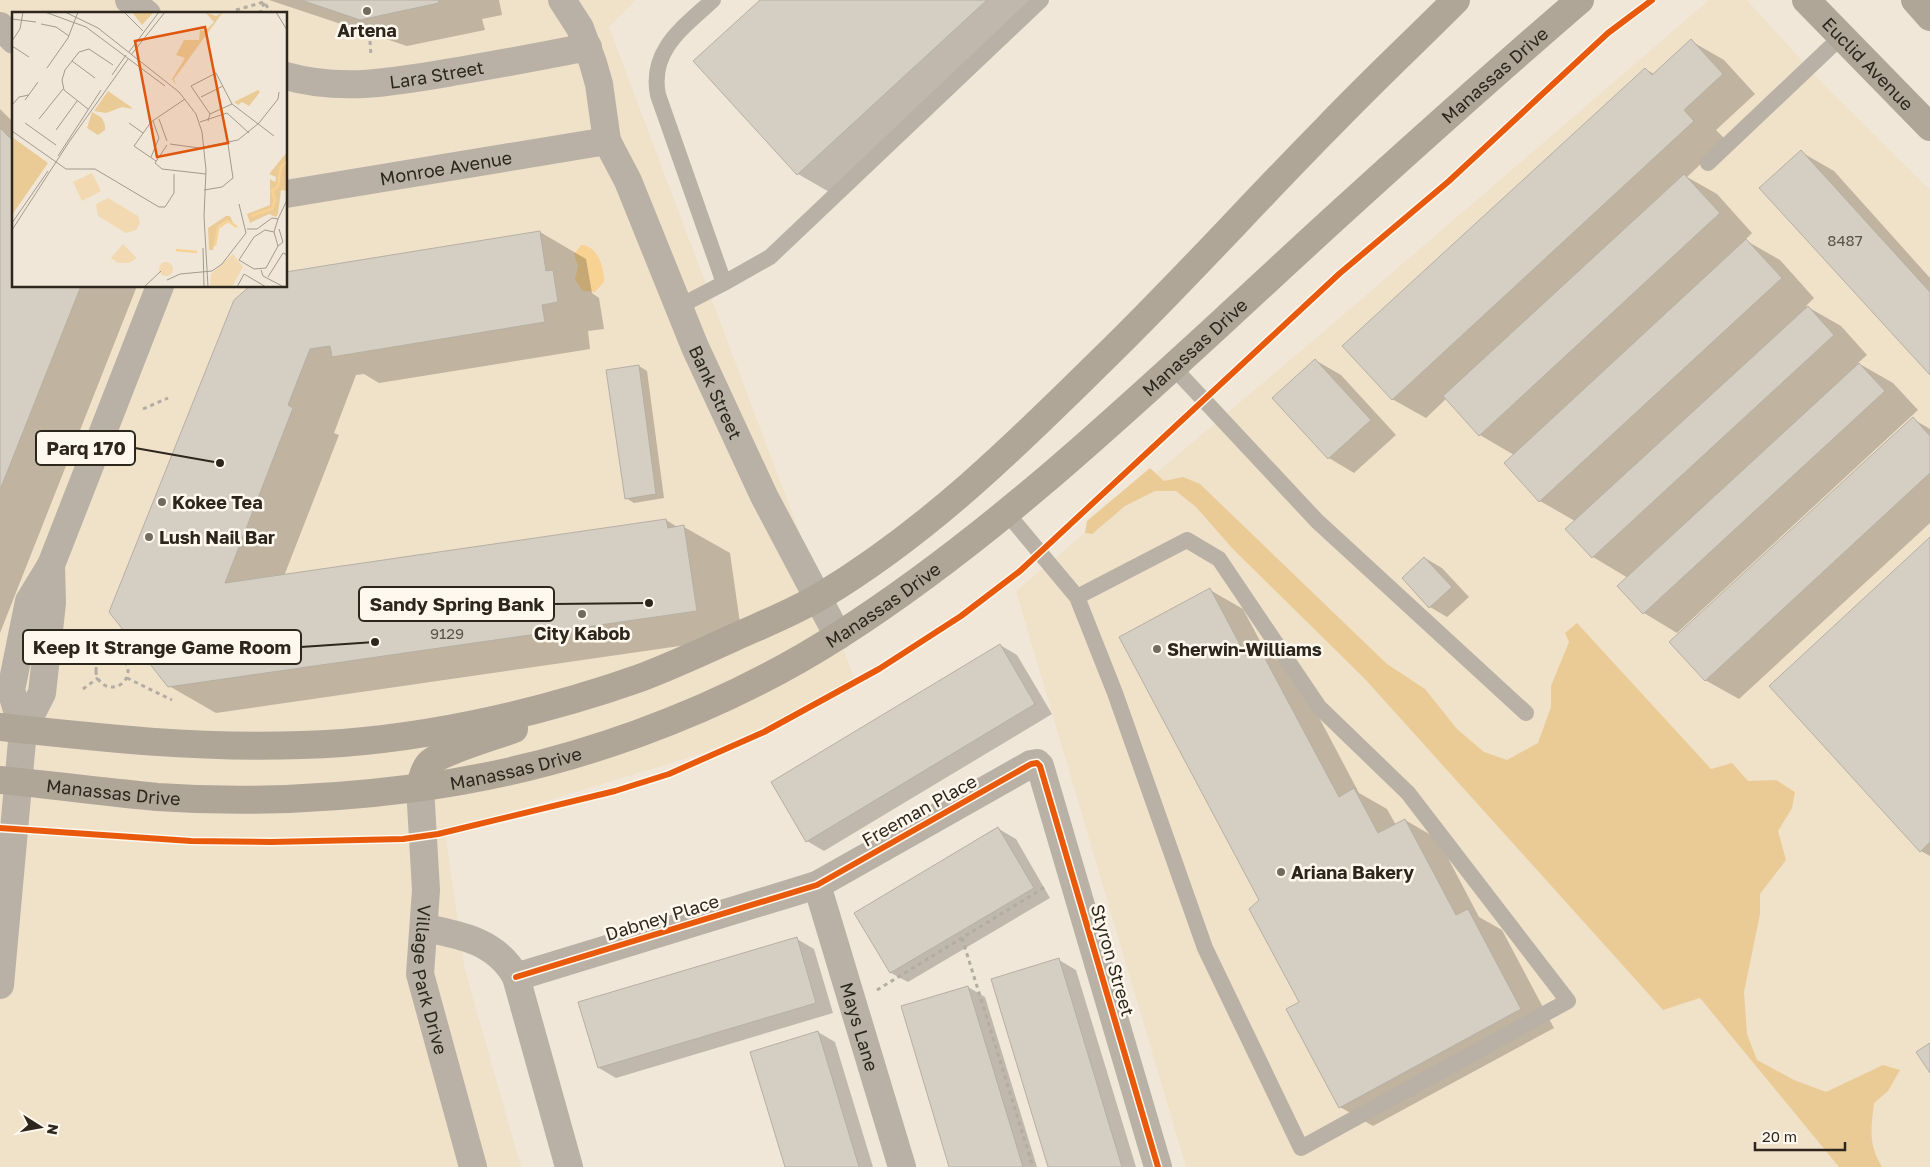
<svg xmlns="http://www.w3.org/2000/svg" width="1930" height="1167" font-family="'Golos Text',sans-serif">
<rect width="100%" height="100%" fill="#f0e7d9"/>
<!-- built -->
<path fill="#f0e1c9" fill-rule="evenodd" d="M 0,0 L 636,0 L 609,27 L 855,680 L 746,740 L 445,832 L 465,970 L 521,1167 L 0,1167 ZM 14,14 L 286,14 L 286,286 L 14,286 Z
M 1709,0 L 1747,0 L 1823,84 L 1930,190 L 1930,1167 L 1186,1167 L 1016,591 L 1321,334 Z"/>
<!-- forest -->
<path fill="#eacb96" d="M 1150,468 L 1164,481 L 1183,477 L 1200,484 L 1387,664 L 1425,689 L 1457,729 L 1484,752 L 1507,760 L 1538,743 L 1551,707 L 1551,686 L 1569,642 L 1565,633 L 1577,623 L 1711,769 L 1732,763 L 1748,781 L 1776,780 L 1795,792 L 1792,808 L 1778,831 L 1786,860 L 1760,894 L 1760,914 L 1744,992 L 1747,1034 L 1757,1060 L 1794,1080 L 1826,1092 L 1883,1065 L 1900,1070 L 1888,1091 L 1874,1103 C 1871,1129 1868,1144 1882,1167 L 1839,1167 L 1700,998 L 1663,1010 L 1365,679 L 1232,548 L 1196,507 L 1176,491 L 1155,491 L 1125,506 L 1092,534 L 1085,533 L 1087,521 Z"/>
<!-- water -->
<path fill="#f8d293" d="M 581,245 C 597,245 605,268 604,282 L 595,292 L 583,291 L 575,280 L 578,266 L 574,254 Z"/>
<!-- shadow -->
<path fill="#0003" d="M 269,0 L 499,0 L 502,15 L 482,19 L 485,30 L 407,46 Z
M 762,0 L 1040,0 L 831,193 L 798,174 Z
M 1691,41 L 1724,60 L 1755,94 L 1716,130 L 1726,140 L 1687,177 L 1717,194 L 1752,233 L 1745,240 L 1780,260 L 1814,298 L 1806,306 L 1841,326 L 1867,355 L 1858,363 L 1893,383 L 1918,410 L 1677,633 L 1644,613 L 1628,578 L 1593,557 L 1567,529 L 1575,521 L 1540,501 L 1514,455 L 1480,435 L 1447,398 L 1426,418 L 1392,399 L 1645,69 L 1654,74 Z
M 0,109 L 14,123 L 14,286 L 137,286 L 0,633 Z
M 1801,152 L 1834,171 L 1930,278 L 1930,373 Z
M 540,232 L 586,259 L 592,293 L 599,298 L 604,329 L 588,331 L 590,349 L 379,383 L 364,374 L 356,375 L 334,433 L 339,435 L 284,576 L 666,520 L 679,528 L 684,527 L 730,553 L 742,637 L 216,713 L 169,686 L 286,286 Z
M 1315,360 L 1341,375 L 1396,435 L 1354,473 L 1329,458 L 1274,398 Z
M 639,366 L 647,371 L 664,498 L 634,503 L 626,498 Z
M 1913,419 L 1930,429 L 1930,523 L 1739,699 L 1705,680 Z
M 1930,539 L 1930,856 L 1921,851 Z
M 1425,558 L 1442,568 L 1469,597 L 1447,617 L 1430,607 L 1403,578 Z
M 1210,590 L 1243,609 L 1267,654 L 1294,670 L 1359,793 L 1387,809 L 1396,825 L 1405,820 L 1438,839 L 1479,917 L 1502,930 L 1554,1028 L 1373,1126 L 1340,1107 L 1260,900 Z
M 1000,645 L 1017,655 L 1052,714 L 824,851 L 807,841 Z
M 999,829 L 1016,839 L 1050,898 L 908,982 L 891,973 L 856,913 Z
M 797,939 L 814,949 L 833,1013 L 616,1078 L 599,1068 Z
M 1059,960 L 1076,970 L 1136,1167 L 1049,1167 Z
M 968,987 L 985,997 L 1037,1167 L 951,1167 Z
M 818,1032 L 835,1042 L 873,1167 L 786,1167 Z"/>
<!-- building -->
<path fill="#d5cec3" stroke="#b6afa4" d="M 301,0 L 438,0 L 439,3 L 360,20 Z
M 760,0 L 987,0 L 797,175 L 693,61 Z
M 1691,39 L 1723,74 L 1684,110 L 1694,121 L 1392,400 L 1342,346 L 1645,68 L 1652,75 Z
M 0,128 L 14,142 L 14,286 L 81,286 L 0,490 Z
M 1801,150 L 1930,292 L 1930,375 L 1759,188 Z
M 1684,174 L 1720,213 L 1479,436 L 1443,396 Z
M 540,231 L 546,271 L 553,270 L 558,302 L 542,305 L 545,322 L 332,357 L 330,346 L 310,349 L 288,405 L 293,408 L 225,583 L 666,519 L 668,528 L 684,525 L 697,611 L 168,687 L 109,612 L 234,300 L 250,286 L 286,286 L 286,272 Z
M 1746,239 L 1782,278 L 1539,502 L 1504,463 Z
M 1808,306 L 1834,335 L 1592,558 L 1565,529 Z
M 1315,359 L 1371,420 L 1328,459 L 1272,398 Z
M 1859,363 L 1885,391 L 1643,614 L 1617,586 Z
M 639,365 L 656,494 L 625,499 L 606,370 Z
M 1913,417 L 1930,436 L 1930,473 L 1705,681 L 1669,642 Z
M 1930,537 L 1930,842 L 1920,852 L 1769,686 Z
M 1424,557 L 1452,587 L 1429,608 L 1402,578 Z
M 1210,588 L 1246,656 L 1260,649 L 1339,797 L 1354,788 L 1378,833 L 1405,819 L 1456,915 L 1468,909 L 1521,1009 L 1339,1108 L 1286,1009 L 1299,1002 L 1249,909 L 1259,900 L 1119,637 Z
M 1000,644 L 1035,704 L 806,842 L 771,782 Z
M 998,827 L 1034,888 L 890,973 L 854,913 Z
M 797,937 L 816,1003 L 598,1068 L 578,1002 Z
M 1059,958 L 1122,1167 L 1048,1167 L 991,979 Z
M 968,986 L 1023,1167 L 949,1167 L 901,1006 Z
M 818,1031 L 859,1167 L 785,1167 L 750,1052 Z
M 1930,1043 L 1930,1073 L 1916,1052 Z"/>
<g fill="none" stroke-linecap="round" stroke-linejoin="round">
<!-- path -->
<path stroke="#b3aca2" stroke-width="3" stroke-dasharray="4 4" stroke-linecap="butt" d="M 236,10 L 264,2 L 272,14
M 260,14 L 265,0
M 370,41 L 371,56
M 143,409 L 168,398
M96 671a16 16 0 1 1 32 0a16 16 0 1 1-32 0Z
M 127,678 L 172,700
M 83,689 L 98,678
M 962,938 L 1033,1167
M 877,990 L 1045,887"/>
<!-- lane -->
<path stroke="#b9b1a5" stroke-width="16" d="M 1708,163 L 1841,37
M 724,283 L 770,257 L 1041,0
M 678,307 L 724,283 L 658,95 C 649,50 684,27 713,0
M 1173,367 L 1317,521 L 1526,713
M 1006,512 L 1077,597 L 1115,693 L 1205,948 L 1301,1148 L 1568,1001 L 1408,793 L 1319,707 L 1219,559 L 1187,540 L 1077,597"/>
<!-- street -->
<g stroke="#b9b1a5" stroke-width="28">
<path d="M 129,0 L 147,14"/>
<path id="s1" d="M 562,0 L 580,28 L 593,63 L 599,84 L 607,141 L 628,181 L 695,347 L 764,496 L 838,636"/>
<path d="M 0,26 L 14,40"/>
<path id="s2" d="M 286,76 C 345,93 405,80 464,70 C 505,63 547,55 588,47"/>
<path id="s3" d="M 286,194 L 607,141"/>
<path d="M 23,730 L 42,693 L 52,603 L 51,565"/>
<path id="s4" d="M 420,787 L 426,890 L 420,974 L 473,1167"/>
<path id="s5" d="M 817,885 L 902,1167"/>
<path d="M 425,928 C 462,935 497,942 516,977 L 569,1167"/>
<path d="M 516,977 L 817,885 L 1031,764 L 1037,763 L 1040,766 L 1158,1167"/>
<path d="M 0,985 L 23,730 L 11,690 L 29,601 L 51,565 L 160,286"/>
</g>
<!-- secondary -->
<g stroke="#afa698" stroke-width="28">
<path id="s6" d="M 1806,0 L 1930,127"/>
<path d="M 1915,0 L 1930,17"/>
<path d="M 0,727 C 100,738 201,749 302,745 C 413,742 535,715 640,678 C 672,666 704,651 735,637 C 764,624 794,612 821,596 C 928,532 1016,445 1105,357 C 1181,283 1252,204 1327,128 C 1369,84 1413,43 1456,0"/>
<path id="s7" d="M 0,780 C 52,785 105,792 157,797 C 243,803 331,799 416,788 C 563,769 717,714 841,634 C 984,542 1110,425 1235,310 C 1348,205 1463,101 1580,0"/>
<path d="M 420,787 C 422,779 424,768 431,762 C 443,751 496,736 514,729"/>
</g>
<defs>
<path id="cycleway" d="M 0,828 L 191,841 L 271,842 L 403,839 L 438,834 L 615,791 L 669,774 L 764,732 L 879,669 L 961,616 L 1020,571 L 1339,274 L 1449,181 L 1608,33 L 1652,0
M 516,977 L 817,885 L 1031,764 L 1037,763 L 1040,766 L 1158,1167"/>
</defs>
<!-- cycleway casing -->
<use href="#cycleway" stroke="#fef8ee" stroke-width="9"/>
<!-- cycleway -->
<use href="#cycleway" stroke="#e8590c" stroke-width="6"/>
</g>
<!-- markers -->
<g fill="#716a5f" stroke="#fef8ee" stroke-width="2">
<circle cx="367" cy="11" r="5"/>
<circle cx="162" cy="502" r="5"/>
<circle cx="149" cy="537" r="5"/>
<circle cx="582" cy="614" r="5"/>
<circle cx="1157" cy="649" r="5"/>
<circle cx="1281" cy="872" r="5"/>
</g>
<g text-anchor="middle" dominant-baseline="central" stroke-width="5" stroke-linejoin="round" paint-order="stroke">
<!-- number labels -->
<g font-size="15" fill="#585248">
<text x="1845" y="240">8487</text>
<text x="447" y="633">9129</text>
</g>
<!-- poi labels -->
<g font-size="18" font-weight="bold" fill="#2c261d" stroke="#fef8ee" text-anchor="start">
<text x="367" y="30" text-anchor="middle">Artena</text>
<text x="172" y="502">Kokee Tea</text>
<text x="159" y="537">Lush Nail Bar</text>
<text x="582" y="633" text-anchor="middle">City Kabob</text>
<text x="1167" y="649">Sherwin-Williams</text>
<text x="1291" y="872">Ariana Bakery</text>
</g>
<!-- street labels -->
<g font-size="18" fill="#2c261d" stroke="#fef8ee">
<text stroke="none"><textPath href="#s6" startOffset="89">Euclid Avenue</textPath></text>
<text stroke="none"><textPath href="#s2" startOffset="152">Lara Street</textPath></text>
<text stroke="none"><textPath href="#s7" startOffset="1734">Manassas Drive</textPath></text>
<text stroke="none"><textPath href="#s3" startOffset="162">Monroe Avenue</textPath></text>
<text stroke="none"><textPath href="#s7" startOffset="1329">Manassas Drive</textPath></text>
<text stroke="none"><textPath href="#s1" startOffset="424">Bank Street</textPath></text>
<text stroke="none"><textPath href="#s7" startOffset="924">Manassas Drive</textPath></text>
<text stroke="none"><textPath href="#s7" startOffset="519">Manassas Drive</textPath></text>
<text stroke="none"><textPath href="#s7" startOffset="114">Manassas Drive</textPath></text>
<text transform="translate(919 810) rotate(-29)">Freeman Place</text>
<text transform="translate(662 917) rotate(-17)">Dabney Place</text>
<text transform="translate(1113 960) rotate(74)">Styron Street</text>
<text stroke="none"><textPath href="#s4" startOffset="194">Village Park Drive</textPath></text>
<text stroke="none"><textPath href="#s5" startOffset="148">Mays Lane</textPath></text>
</g>
</g>
<!-- overview -->
<g transform="translate(12 12)">
<rect width="275" height="275" fill="#f0e7d9"/>
<path d="M 80,161 L 89,179 L 70,189 L 61,170 ZM 96,186 L 126,204 L 128,211 L 124,218 L 114,221 L 86,204 L 84,192 ZM 111,232 L 125,246 L 117,251 L 106,251 L 99,246 ZM 221,242 L 231,255 L 220,275 L 198,274 L 199,262 ZM147 257a7 7 0 1 1 14 0a7 7 0 1 1-14 0Z" fill="#f2d9b1"/>
<path d="M 120,0 L 142,0 L 130,13 ZM 193,0 L 204,4 L 211,0 L 162,67 L 164,73 L 160,67 L 173,46 L 164,43 L 172,28 L 187,28 L 188,18 L 193,19 L 202,10 ZM 246,78 L 248,80 L 237,94 L 230,90 L 226,93 L 222,90 ZM 96,79 L 119,95 L 120,97 L 110,95 L 94,101 L 82,99 ZM 80,100 L 90,106 L 93,113 L 93,118 L 86,123 L 75,116 ZM 0,125 L 36,151 L 0,203 ZM 275,140 L 275,179 L 269,178 L 266,202 L 264,205 L 257,202 L 238,211 L 235,202 L 258,193 L 258,167 L 263,170 L 264,165 L 257,162 ZM 214,204 L 218,204 L 222,213 L 215,208 L 206,214 L 201,238 L 197,238 L 196,216 Z" fill="#eacb96"/>
<path fill="none" stroke="#f8d293" stroke-width="2.5" d="M 239,204 L 260,197 L 263,188 L 260,179 L 266,174 L 269,155 L 275,149M 203,234 L 206,216 L 216,209 L 225,215M 164,238 L 185,240"/>
<path fill="none" stroke="#a29a8e" stroke-width="1" d="M 33,0 L 74,15 L 153,74M 53,0 L 86,16 L 167,80 L 184,102 L 190,120 L 194,158 L 192,204 L 196,275M 112,0 L 131,19M 264,0 L 275,18M 0,7 L 24,10M 29,12 L 44,15 L 57,24M 0,29 L 8,17 L 11,0M 0,34 L 17,45M 117,40 L 147,0M 119,43 L 153,0M 60,49 L 83,66M 35,56 L 56,26 L 66,0M 100,63 L 114,43M 189,85 L 211,74M 13,88 L 26,70M 0,93 L 7,85 L 17,83M 76,97 L 52,78 L 50,68 L 53,58 L 67,40 L 77,37 L 101,53M 198,102 L 179,74 L 204,61 L 220,92 L 262,124M 27,107 L 51,77M 147,107 L 155,129M 196,109 L 198,102 L 220,92M 188,110 L 215,101 L 237,121M 13,111 L 44,133M 117,111 L 131,121M 44,118 L 65,89M 0,119 L 54,157 L 83,157 L 147,195 L 153,195 L 162,181 L 162,162M 158,132 L 187,136 L 226,128 L 247,111 L 266,87 L 267,80M 155,133 L 143,151 L 150,157 L 194,162M 46,144 L 89,78M 139,145 L 147,126 L 141,109M 144,149 L 122,134 L 139,110 L 173,87M 192,178 L 210,175 L 221,166 L 216,132M 0,211 L 36,159M 235,217 L 245,217 L 260,206 L 266,207 L 275,188M 0,218 L 57,130 L 116,47M 262,220 L 253,218 L 242,225 L 227,248 L 242,257 L 254,256 L 266,234 L 262,220 L 266,207M 266,234 L 271,230 L 267,217M 191,236 L 192,275M 249,258 L 251,264 L 272,275M 256,265 L 271,241 L 275,243M 155,268 L 168,262 L 200,259 L 210,252 L 234,221 L 227,192M 132,275 L 149,259M 225,275 L 232,262 L 254,275"/>
<path fill="#df560d" fill-opacity="0.15" stroke="#df560d" stroke-width="2.5" d="M 193,15 L 216,131 L 145,145 L 123,29 Z"/>
<rect width="275" height="275" fill="none" stroke="#2c261d" stroke-width="2.5"/>
</g>
<!-- callouts -->
<path fill="none" stroke="#2c261d" stroke-width="2" d="M220 463L135 448M649 603L554 604M375 642L301 647"/>
<g fill="#2c261d" stroke="#fef8ee" stroke-width="2">
<circle cx="220" cy="463" r="5"/>
<circle cx="649" cy="603" r="5"/>
<circle cx="375" cy="642" r="5"/>
</g>
<g fill="#fef8ee" stroke="#2c261d" stroke-width="2">
<rect x="36" y="431" width="99" height="34" rx="5"/>
<rect x="359" y="587" width="195" height="34" rx="5"/>
<rect x="23" y="630" width="278" height="34" rx="5"/>
</g>
<g font-size="19" text-anchor="middle" font-weight="bold" fill="#2c261d">
<text x="86" y="455">Parq 170</text>
<text x="457" y="611">Sandy Spring Bank</text>
<text x="162" y="654">Keep It Strange Game Room</text>
</g>
<!-- north arrow -->
<g transform="translate(40 1127) rotate(101)" stroke="#fef8ee" stroke-width="4" paint-order="stroke">
<path d="M0-4L9 19L0 12L-9 19Z" fill="#2c261d"/>
<text y="-8" font-size="14" font-weight="bold" text-anchor="middle" fill="#2c261d">N</text>
</g>
<!-- scale -->
<path d="M1755 1142v8h90v-8" fill="none" stroke="#2c261d" stroke-width="2.5"/>
<text x="1762" y="1142" font-size="15" fill="#2c261d" stroke="#fef8ee" stroke-width="4" paint-order="stroke">20 m</text>
</svg>
